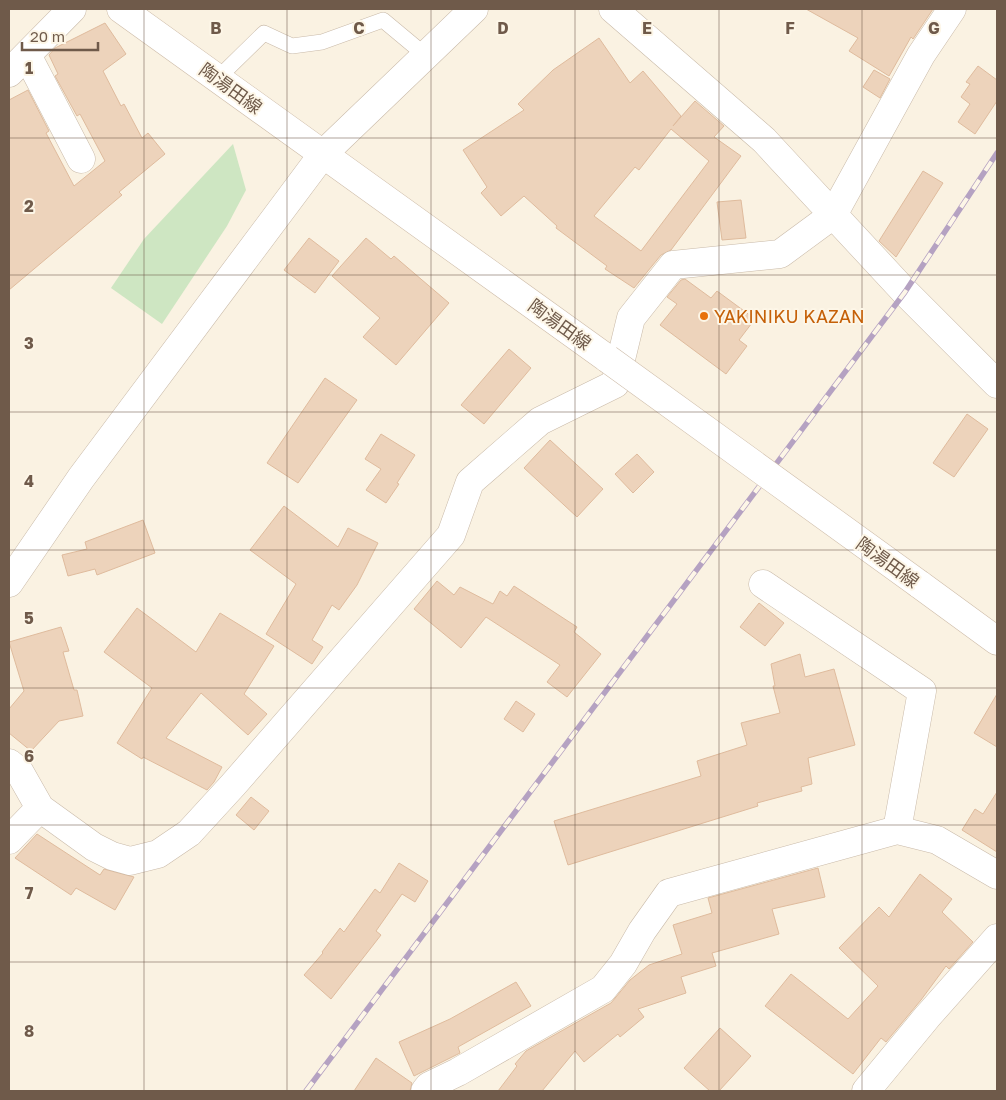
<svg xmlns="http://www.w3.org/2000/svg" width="1006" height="1100" font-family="'Golos Text','Noto Sans JP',sans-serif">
<rect width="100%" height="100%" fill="#faf2e2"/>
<!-- green -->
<path fill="#cee6c2" d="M 233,144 L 246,190 L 227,226 L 162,324 L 111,288 L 144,239 Z"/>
<!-- building -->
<path fill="#edd3bb" stroke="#dfbb9d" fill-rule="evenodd" d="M 806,9 L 933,9 L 913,39 L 911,37 L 889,76 L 849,51 L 858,38 Z
M 105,23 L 126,54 L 103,71 L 121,106 L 124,104 L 142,138 L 148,133 L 165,154 L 119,192 L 122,195 L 9,290 L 9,100 L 28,90 L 49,131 L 46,133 L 74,186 L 105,161 L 80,114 L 77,116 L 55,76 L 58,74 L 49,55 L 55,48 Z
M 599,38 L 630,83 L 643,71 L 681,116 L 673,126 L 695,101 L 724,126 L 714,137 L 741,156 L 671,250 L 661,255 L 634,288 L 605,269 L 607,266 L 556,228 L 557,226 L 524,196 L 501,216 L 481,193 L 487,187 L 463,150 L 524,110 L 518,104 L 553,70 ZM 671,129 L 709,161 L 641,251 L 594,216 L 635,167 L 639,170 Z
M 978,66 L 997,80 L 997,101 L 975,134 L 958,122 L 970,104 L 961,97 L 970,84 L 966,82 Z
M 874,70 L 890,79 L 880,98 L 863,87 Z
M 923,171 L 943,183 L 896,257 L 879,241 Z
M 741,200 L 746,238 L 722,240 L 717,202 Z
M 309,238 L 339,261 L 315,293 L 284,270 Z
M 366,238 L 391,259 L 394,256 L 449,303 L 396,365 L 363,337 L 380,318 L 332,276 Z
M 685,279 L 711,298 L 717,291 L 755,319 L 739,340 L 747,346 L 726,374 L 660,325 L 677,304 L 667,297 L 681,280 Z
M 509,349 L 531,368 L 484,424 L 461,405 Z
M 325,378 L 357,400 L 298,483 L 267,463 Z
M 967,414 L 988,429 L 954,477 L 933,463 Z
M 381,434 L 415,455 L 397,483 L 399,484 L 386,503 L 366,490 L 381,469 L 365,459 Z
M 550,440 L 603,489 L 577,517 L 524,468 Z
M 637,454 L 654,472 L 633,493 L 615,474 Z
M 284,506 L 338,547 L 348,528 L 378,543 L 357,585 L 339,610 L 332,605 L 312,640 L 323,647 L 312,664 L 266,634 L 296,584 L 250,550 Z
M 143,520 L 155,553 L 97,575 L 95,569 L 68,576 L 62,555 L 87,549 L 85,542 Z
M 437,581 L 454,595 L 460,587 L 493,604 L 500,591 L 507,596 L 514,586 L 577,627 L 574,632 L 601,654 L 567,697 L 547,682 L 560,665 L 486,617 L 461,648 L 414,609 Z
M 759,603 L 784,623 L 765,646 L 740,627 Z
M 137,608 L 196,652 L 220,613 L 274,646 L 244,694 L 267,714 L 248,735 L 201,693 L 166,738 L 222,767 L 214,782 L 207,790 L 143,757 L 142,759 L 117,743 L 152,688 L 104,652 Z
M 61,627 L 69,651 L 63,652 L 74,690 L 77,690 L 83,716 L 59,721 L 31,751 L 9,733 L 9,709 L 24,691 L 9,642 Z
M 800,654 L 805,677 L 834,669 L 855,745 L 808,758 L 812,784 L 801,787 L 802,791 L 757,803 L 758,806 L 568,865 L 554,821 L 701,776 L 697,761 L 747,745 L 741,723 L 780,713 L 773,686 L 775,686 L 771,664 Z
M 997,694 L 997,747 L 974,733 Z
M 516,701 L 535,714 L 523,732 L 504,719 Z
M 997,792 L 997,852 L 962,830 L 975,809 L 983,814 Z
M 251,797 L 269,811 L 254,830 L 236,815 Z
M 37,834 L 100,875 L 104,869 L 134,877 L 115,910 L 76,888 L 71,895 L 15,858 Z
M 399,863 L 428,881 L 415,902 L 402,894 L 376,931 L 381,935 L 331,999 L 304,975 L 323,953 L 322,952 L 340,928 L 344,932 L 375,889 L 380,893 Z
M 818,868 L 825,897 L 772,909 L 779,934 L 712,953 L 716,966 L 681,977 L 686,993 L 638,1009 L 644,1017 L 620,1037 L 618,1034 L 584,1062 L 575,1051 L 542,1091 L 498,1091 L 517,1066 L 515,1064 L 526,1051 L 611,1003 L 630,980 L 649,965 L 682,954 L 673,925 L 712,913 L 708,898 Z
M 920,874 L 952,899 L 942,912 L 973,942 L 949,969 L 946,966 L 921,1000 L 886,1042 L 881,1038 L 853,1074 L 765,1006 L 791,974 L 848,1019 L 878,986 L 839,948 L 879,907 L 889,917 Z
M 516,982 L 531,1006 L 458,1047 L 460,1053 L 414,1076 L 399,1042 L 450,1019 Z
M 720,1028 L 751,1056 L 719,1091 L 710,1091 L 684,1068 Z
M 376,1058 L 412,1083 L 410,1091 L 354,1091 Z"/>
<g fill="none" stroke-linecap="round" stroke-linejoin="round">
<defs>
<path id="service" d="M 218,78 L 264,33 L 292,46 L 322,42 L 383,20 L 425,55"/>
<path id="minor" d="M 613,9 L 764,140 L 905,292 L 997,384
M 27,55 L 81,159
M 9,73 L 72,9
M 763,584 L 922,691 L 897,830
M 9,763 L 19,771 L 40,808 L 94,847 L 112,856 L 130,861 L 158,854 L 189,833 L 233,785 L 451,535 L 470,482 L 540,421 L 615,384 L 631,318 L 673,265 L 780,254 L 833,215 L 921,55 L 952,9
M 9,840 L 40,808
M 425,1091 L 429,1086 L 458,1072 L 603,989 L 623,964 L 642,931 L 669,893 L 897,830 L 937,840 L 997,875
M 866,1091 L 927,1017 L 997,938"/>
<path id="tertiary" d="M 9,583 L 81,478 L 323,154 L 474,9"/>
<path id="secondary" d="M 121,9 L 608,359
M 919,584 L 997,641"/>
</defs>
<!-- service casing -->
<use href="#service" stroke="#c9baa9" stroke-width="16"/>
<!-- minor casing -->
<use href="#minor" stroke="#c9baa9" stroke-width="29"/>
<!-- tertiary casing -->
<use href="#tertiary" stroke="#c9baa9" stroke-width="29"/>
<!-- secondary casing -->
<use href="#secondary" stroke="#cdbba8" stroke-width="29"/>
<!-- service -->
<use href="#service" stroke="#fff" stroke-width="15"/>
<!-- minor -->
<use href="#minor" stroke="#fff" stroke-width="28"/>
<!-- tertiary -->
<use href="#tertiary" stroke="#fff" stroke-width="28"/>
<!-- secondary -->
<use href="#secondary" stroke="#fff" stroke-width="28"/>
<defs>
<path id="rail" d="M 306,1091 L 905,292 L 997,153"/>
</defs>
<!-- rail casing -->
<use href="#rail" stroke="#b5a2c2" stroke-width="5.5"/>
<!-- rail -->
<use href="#rail" stroke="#fdf6e7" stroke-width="4" stroke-dasharray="11" stroke-linecap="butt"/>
<defs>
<path id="secondary-bridge" d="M 608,359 L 919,584"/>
</defs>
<!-- secondary-bridge casing -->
<use href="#secondary-bridge" stroke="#cdbba8" stroke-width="29" stroke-linecap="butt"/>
<!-- secondary-bridge -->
<use href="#secondary-bridge" stroke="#fff" stroke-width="28"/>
</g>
<!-- grid -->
<path fill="none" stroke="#6f5a4a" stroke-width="1" stroke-opacity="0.55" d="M 144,9 L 144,1091M 287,9 L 287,1091M 431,9 L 431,1091M 575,9 L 575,1091M 719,9 L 719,1091M 862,9 L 862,1091M 9,138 L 997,138M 9,275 L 997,275M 9,412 L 997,412M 9,550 L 997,550M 9,688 L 997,688M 9,825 L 997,825M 9,962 L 997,962"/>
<!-- markers -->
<circle fill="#e8710a" stroke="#fdf6e7" stroke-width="2" cx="704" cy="316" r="5"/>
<g text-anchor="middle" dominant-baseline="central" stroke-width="4" stroke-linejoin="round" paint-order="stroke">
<!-- street labels -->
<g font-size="18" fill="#6f5a4a" stroke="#fdf6e7">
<text transform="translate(231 88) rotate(36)">陶湯田線</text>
<text transform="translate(560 324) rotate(36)">陶湯田線</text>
<text transform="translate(888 562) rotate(36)">陶湯田線</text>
</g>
<!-- food labels -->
<g font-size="18" fill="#c56008" stroke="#fdf6e7" text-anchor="start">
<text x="714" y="316">YAKINIKU KAZAN</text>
</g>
</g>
<g font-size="16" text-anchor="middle" font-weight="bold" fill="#6f5a4a" stroke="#fdf6e7" stroke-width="4" stroke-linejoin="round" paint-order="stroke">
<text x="216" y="34">B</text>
<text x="359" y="34">C</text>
<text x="503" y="34">D</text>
<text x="647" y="34">E</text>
<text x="790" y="34">F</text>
<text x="934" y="34">G</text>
<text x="29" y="74">1</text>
<text x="29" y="212">2</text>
<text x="29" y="349">3</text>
<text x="29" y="487">4</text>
<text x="29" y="624">5</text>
<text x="29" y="762">6</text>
<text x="29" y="899">7</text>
<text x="29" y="1037">8</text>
</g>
<!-- border -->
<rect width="1006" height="1100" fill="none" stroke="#6f5a4a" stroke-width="20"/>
<!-- scale -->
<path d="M22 42v8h76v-8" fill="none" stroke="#6f5a4a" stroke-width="2.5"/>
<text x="30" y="42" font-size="15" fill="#6f5a4a" stroke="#fdf6e7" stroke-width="4" paint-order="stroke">20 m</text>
</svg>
